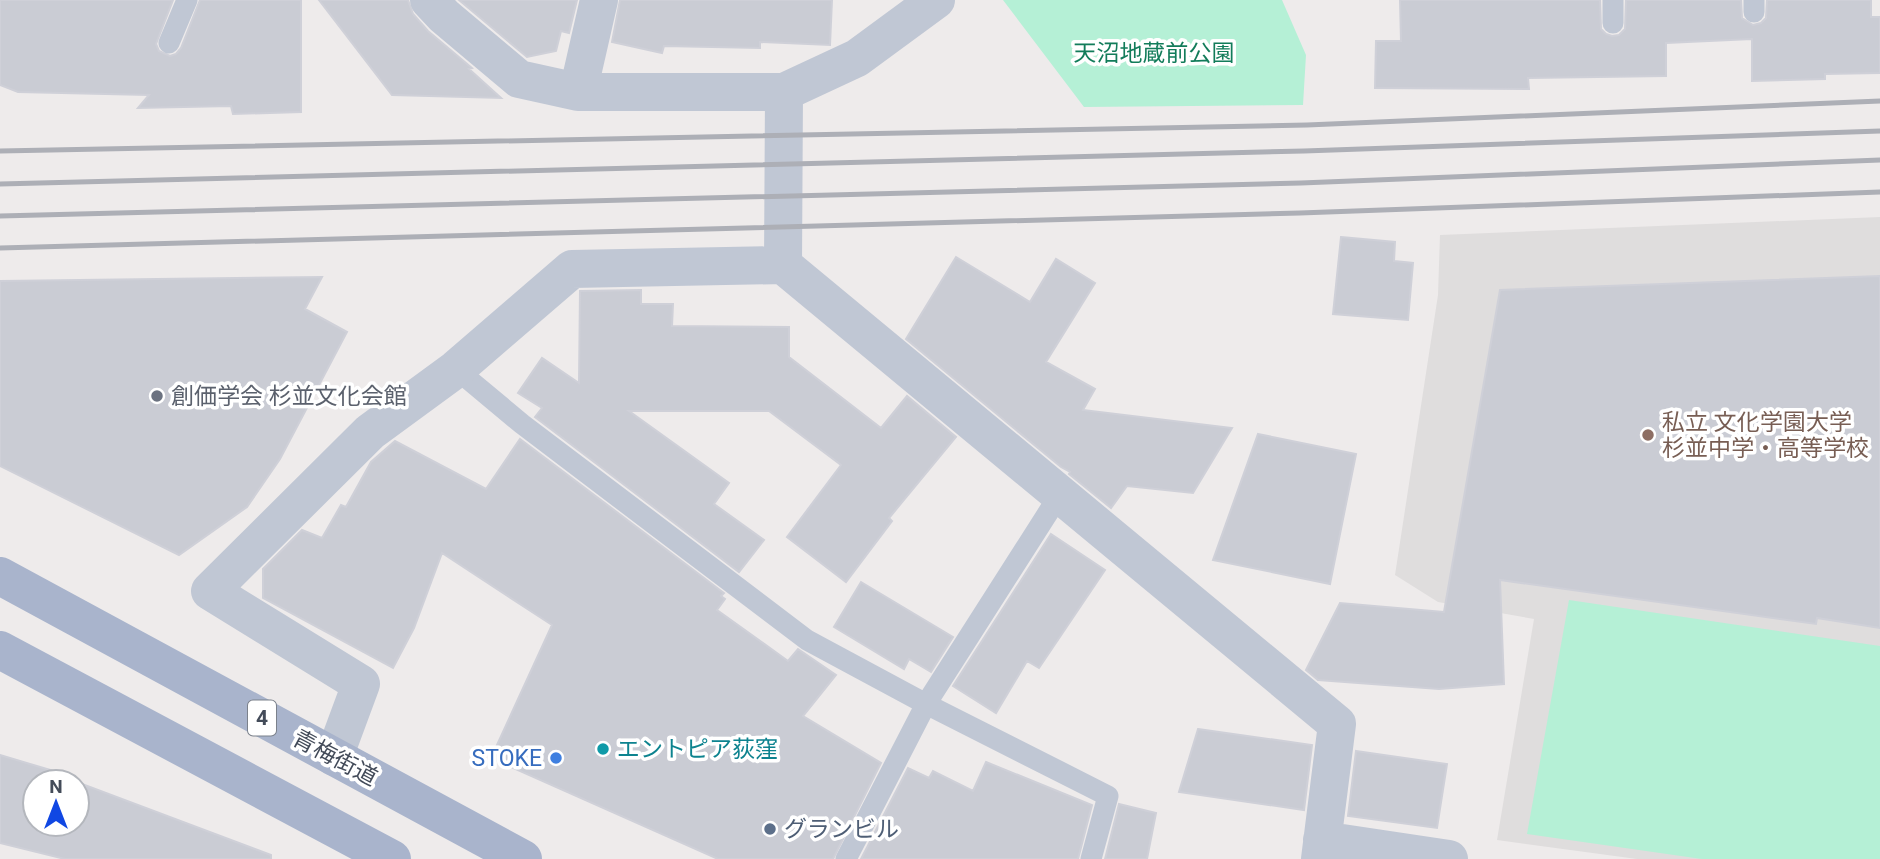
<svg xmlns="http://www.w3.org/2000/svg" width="1880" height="859" font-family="Roboto,'Noto Sans JP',sans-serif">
<rect width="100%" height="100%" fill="#eeebeb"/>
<!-- education -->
<path fill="#dfdddd" d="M 1880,217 L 1880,859 L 1637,859 L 1497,840 L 1534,619 L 1438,602 L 1395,575 L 1438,295 L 1440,235 Z"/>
<!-- green -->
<path fill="#b5f0d6" d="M 1003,0 L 1282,0 L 1306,55 L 1303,105 L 1084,107 Z
M 1569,600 L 1880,646 L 1880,859 L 1702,859 L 1527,834 Z"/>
<!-- building -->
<path fill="#caccd4" stroke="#cfd0d8" stroke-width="2" fill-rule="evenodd" d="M 0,0 L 173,0 L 156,44 L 159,51 L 170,56 L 176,54 L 181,48 L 200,0 L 301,0 L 301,112 L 233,114 L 231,106 L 138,108 L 149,95 L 18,92 L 0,85 Z
M 319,0 L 408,0 L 413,14 L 428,31 L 472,68 L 469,69 L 501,98 L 392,95 Z
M 459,0 L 577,0 L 569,33 L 561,31 L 556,51 L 527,57 Z
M 620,0 L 832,0 L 830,45 L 760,42 L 760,48 L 664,46 L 662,53 L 612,42 Z
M 1400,0 L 1600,0 L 1601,29 L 1606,34 L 1612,36 L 1619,35 L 1625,29 L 1626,0 L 1741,0 L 1742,18 L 1753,25 L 1761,23 L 1766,18 L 1767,0 L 1871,0 L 1871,17 L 1880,17 L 1880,73 L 1825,74 L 1825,79 L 1752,81 L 1752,39 L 1666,43 L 1666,76 L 1528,78 L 1529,89 L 1375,88 L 1376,41 L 1401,41 Z
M 1341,237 L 1395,242 L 1394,261 L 1413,263 L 1408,320 L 1333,314 Z
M 956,257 L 1030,302 L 1056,259 L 1095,283 L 1046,362 L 1095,389 L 1083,410 L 1232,428 L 1193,493 L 1127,486 L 1111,508 L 1069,474 L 1070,472 L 1061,467 L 906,339 Z
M 1880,276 L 1880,628 L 1817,618 L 1816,624 L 1500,580 L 1504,684 L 1439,689 L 1318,680 L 1306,670 L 1340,603 L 1444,612 L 1500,290 Z
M 322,277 L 305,309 L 347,332 L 280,459 L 247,507 L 179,555 L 0,466 L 0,281 Z
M 641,290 L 641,304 L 673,304 L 672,326 L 789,327 L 789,357 L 881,428 L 907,396 L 956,437 L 889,518 L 892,521 L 846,582 L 787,537 L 841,465 L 769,411 L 629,411 L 729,483 L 714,504 L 764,540 L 739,572 L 535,417 L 542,408 L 518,393 L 542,358 L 579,383 L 580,291 Z
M 1258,434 L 1356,454 L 1330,584 L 1213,560 Z
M 520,439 L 724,593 L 721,596 L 725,599 L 717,610 L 788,661 L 798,649 L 836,675 L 803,716 L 881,763 L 833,859 L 718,859 L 491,758 L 552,625 L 442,553 L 414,628 L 393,668 L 263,598 L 263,569 L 302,530 L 322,538 L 341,505 L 346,507 L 371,462 L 395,441 L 486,489 Z
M 1051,534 L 1105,570 L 1039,668 L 1027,661 L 996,713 L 953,686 Z
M 861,582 L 953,637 L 931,672 L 909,659 L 904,669 L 834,627 Z
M 1198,729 L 1312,745 L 1304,810 L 1179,792 Z
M 1356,751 L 1447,764 L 1437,828 L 1348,816 Z
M 0,755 L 67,775 L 66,778 L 271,855 L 271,859 L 65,859 L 0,843 ZM 35,782 L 77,782 L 77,824 L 35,824 Z
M 986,762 L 1092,805 L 1078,859 L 861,859 L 908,768 L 929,778 L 933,771 L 973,791 Z
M 1119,804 L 1156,813 L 1147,859 L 1105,859 Z"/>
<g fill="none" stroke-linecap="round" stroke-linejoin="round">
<!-- service -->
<path stroke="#c0c7d4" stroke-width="21" d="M 1613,0 L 1613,23
M 1754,12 L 1754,0
M 169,43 L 187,0
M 456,369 L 522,424 L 807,640 L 926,704 L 1108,796 L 1091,859
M 846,859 L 926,704 L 1060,494"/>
<!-- minor -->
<path stroke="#c0c7d4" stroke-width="38" d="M 429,0 L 444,16 L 519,79 L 578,92 L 784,92 L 857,58 L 936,0
M 578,92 L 599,0
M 783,265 L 784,92
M 334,757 L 361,684 L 210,591 L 370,432 L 456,369 L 572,269 L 783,265 L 1337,724 L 1320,859
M 1322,840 L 1449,859"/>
<!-- primary -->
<path stroke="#a9b4cc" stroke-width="38" d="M 0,576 L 523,859
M 0,650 L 392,859"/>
<!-- rail -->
<path stroke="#adafb6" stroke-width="5" d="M 0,151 L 1307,125 L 1880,101
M 0,184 L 1304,151 L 1880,131
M 0,216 L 1301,183 L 1880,160
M 0,248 L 1300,213 L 1880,192"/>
</g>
<!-- markers -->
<circle fill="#6b7280" stroke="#fff" stroke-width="2.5" cx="157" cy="396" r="7"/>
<circle fill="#8d6e63" stroke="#fff" stroke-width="2.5" cx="1648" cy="435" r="7"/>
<circle fill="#0f9aa8" stroke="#fff" stroke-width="2.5" cx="603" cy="749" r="7"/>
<circle fill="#3f7fe0" stroke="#fff" stroke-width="2.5" cx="556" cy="758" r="7"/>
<circle fill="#5c6f8a" stroke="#fff" stroke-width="2.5" cx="770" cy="829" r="7"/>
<g text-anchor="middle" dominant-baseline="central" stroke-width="7" stroke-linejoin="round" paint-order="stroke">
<!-- shield labels -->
<rect fill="#fff" stroke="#7b818b" stroke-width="2" x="248" y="700.5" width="28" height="35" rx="5"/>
<g font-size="21" font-weight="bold" fill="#434b59">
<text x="262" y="718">4</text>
</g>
<!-- park labels -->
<g font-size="23" fill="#127c5a" stroke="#fff">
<text x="1154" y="53">天沼地蔵前公園</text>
</g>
<!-- worship labels -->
<g font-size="23" fill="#5b616d" stroke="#fff" text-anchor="start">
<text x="171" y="396">創価学会 杉並文化会館</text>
</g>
<!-- education labels -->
<g font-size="23" fill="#785e54" stroke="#fff" text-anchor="start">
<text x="1662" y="422">私立 文化学園大学<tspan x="1662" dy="26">杉並中学・高等学校</tspan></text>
</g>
<!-- culture labels -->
<g font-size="23" fill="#0d838f" stroke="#fff" text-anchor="start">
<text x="617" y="749">エントピア荻窪</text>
</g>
<!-- street labels -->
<g font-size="23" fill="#434b59" stroke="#fff">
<text transform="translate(335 758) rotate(28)">青梅街道</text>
</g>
<!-- shop labels -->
<g font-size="23" fill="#366cbe" stroke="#fff" text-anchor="end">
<text x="542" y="758">STOKE</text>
</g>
<!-- service labels -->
<g font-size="23" fill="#4e5e75" stroke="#fff" text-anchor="start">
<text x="784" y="829">グランビル</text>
</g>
</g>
<!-- north arrow -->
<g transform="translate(56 803)"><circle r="33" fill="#ffffff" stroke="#b4b7bd" stroke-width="2"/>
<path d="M0-5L12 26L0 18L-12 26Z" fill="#1047e3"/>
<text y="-10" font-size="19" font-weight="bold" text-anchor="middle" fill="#434b59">N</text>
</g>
</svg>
